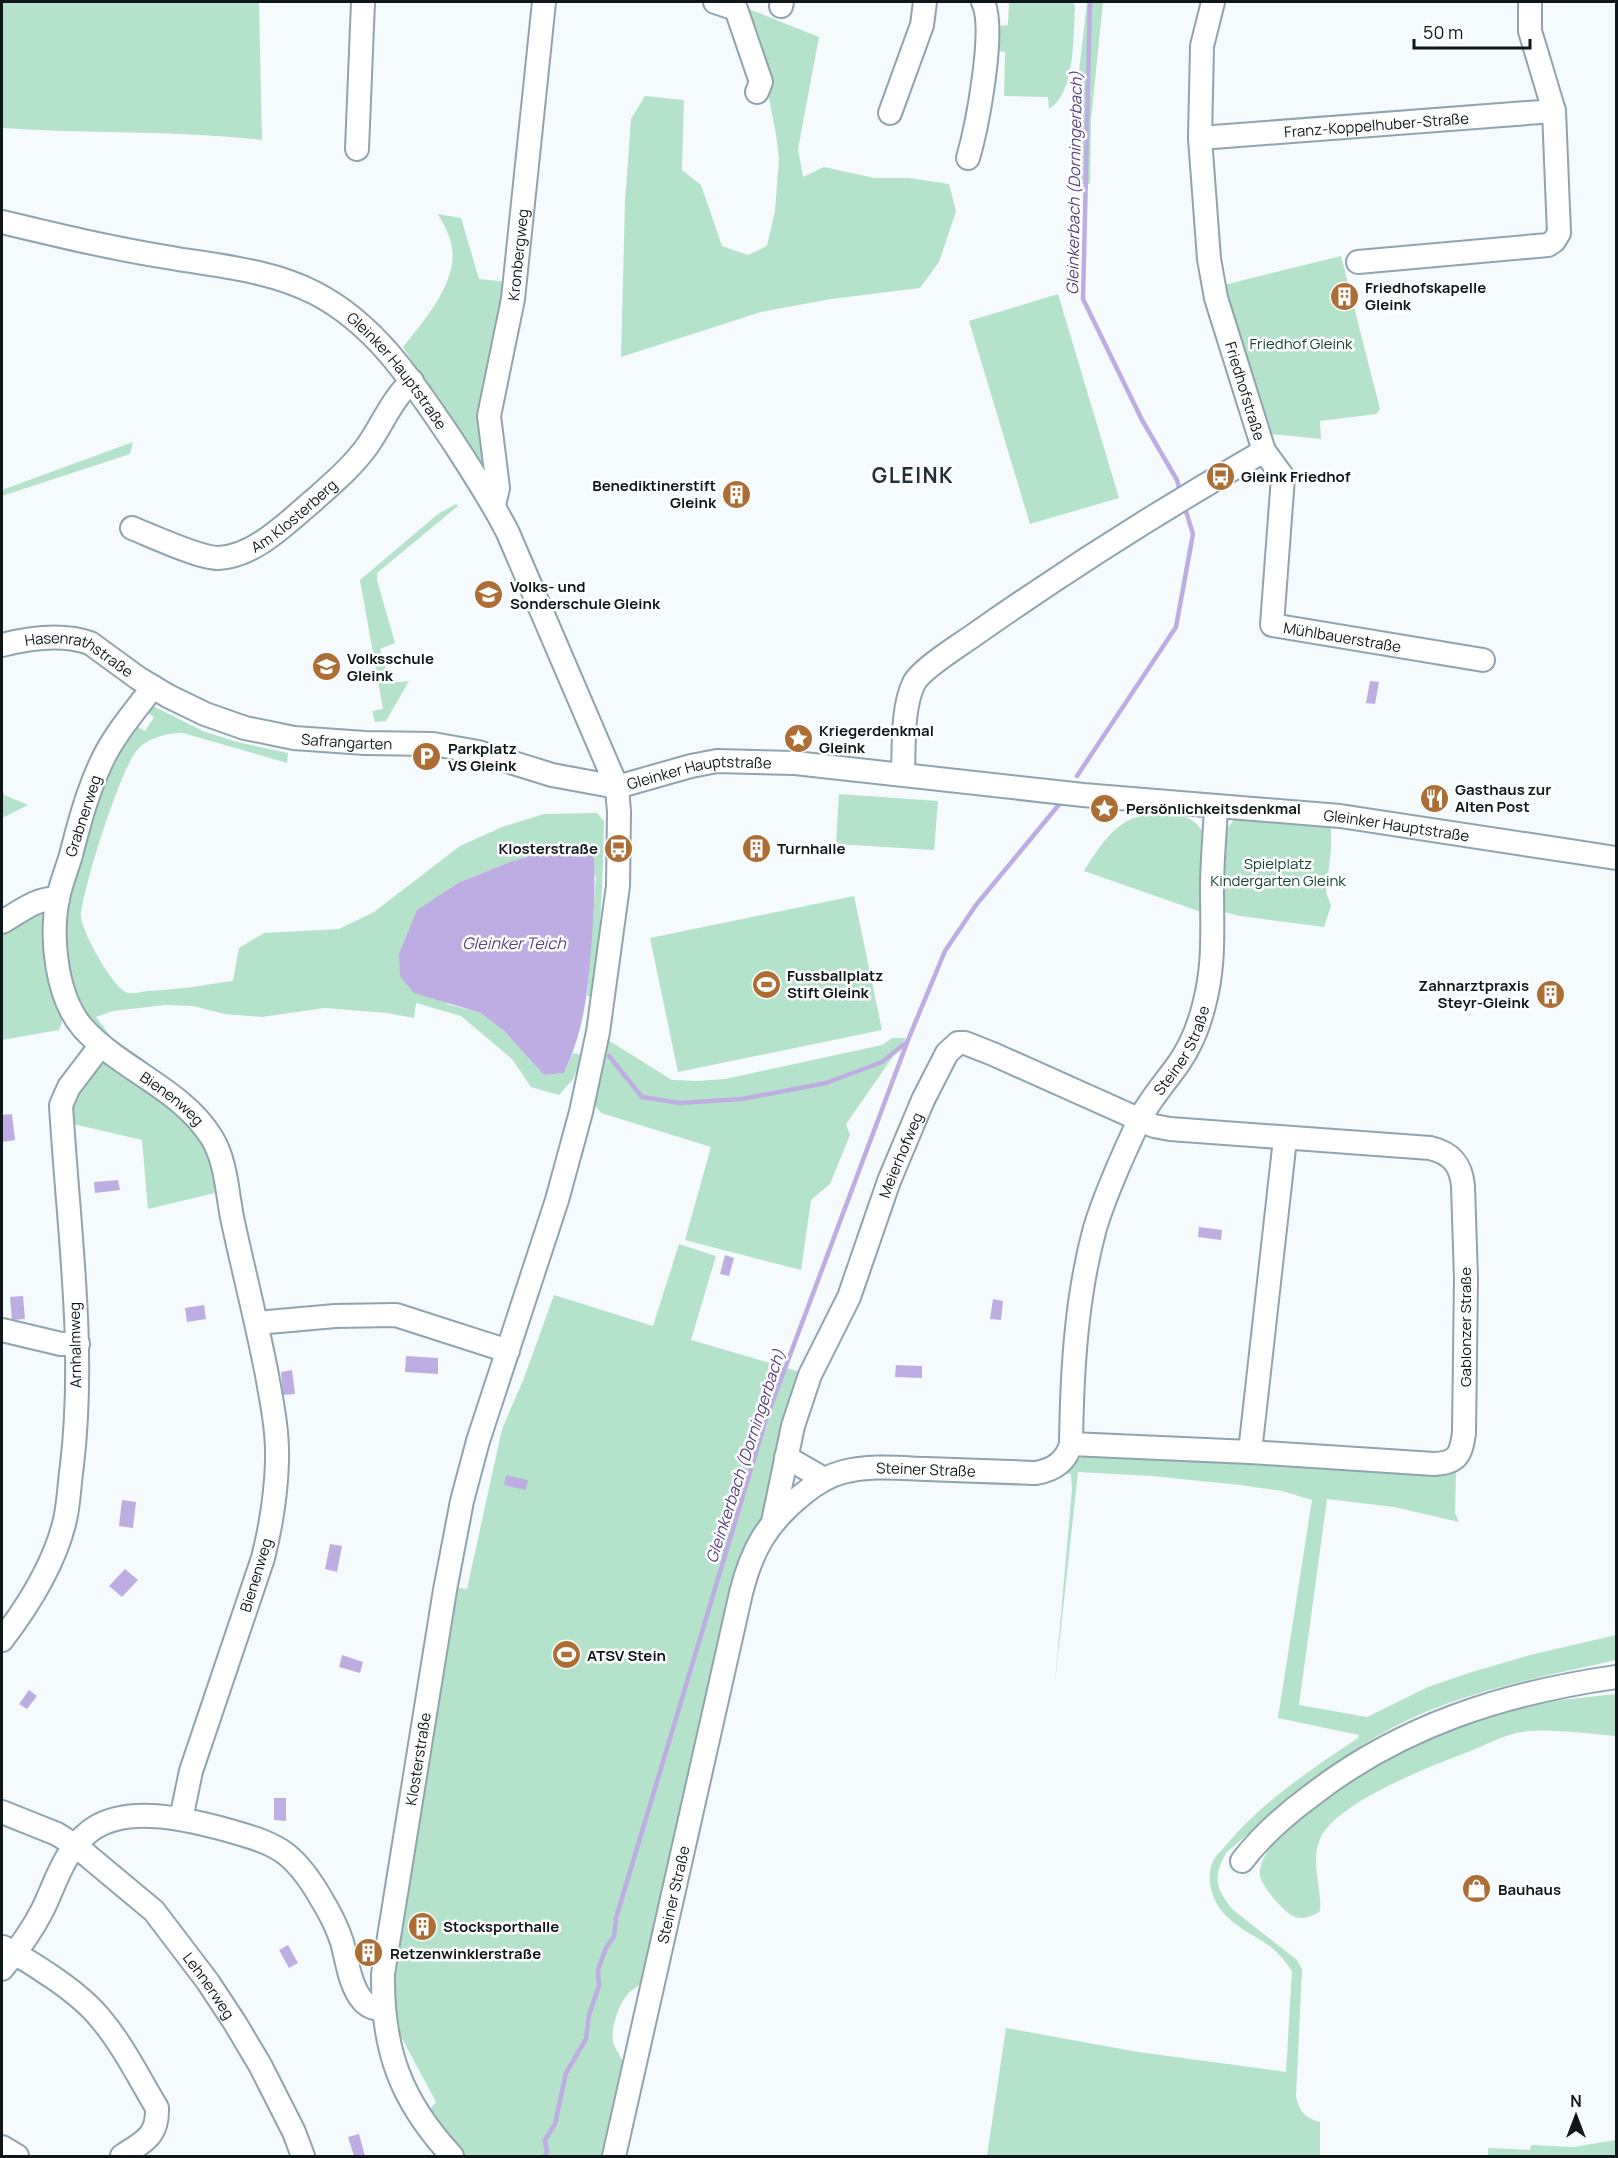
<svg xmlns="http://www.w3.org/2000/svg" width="1618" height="2158" font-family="Manrope,sans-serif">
<rect width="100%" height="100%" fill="#f5fafc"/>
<!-- green -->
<path fill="#b4e2cb" d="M 2,2 L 259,2 L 262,140 C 176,130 88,134 2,128 Z
M 1009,2 L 1072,2 L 1075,5 C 1073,35 1076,92 1049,109 L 1048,97 L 1004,96 L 1005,52 L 994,50 L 996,26 L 1008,25 Z
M 1087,2 L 1103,2 L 1091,120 L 1090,184 L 1075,184 L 1075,106 Z
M 749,9 L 819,37 L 798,149 L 803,177 L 824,167 L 874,178 L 909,178 L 949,184 L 956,211 L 939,262 L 920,288 L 831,299 L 761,312 L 621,357 L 625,203 L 631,119 L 645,96 L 684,100 L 682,170 L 701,185 L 722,246 L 748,255 L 767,246 L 775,211 L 779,159 L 776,134 L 762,63 Z
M 438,214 L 461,218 L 479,279 L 508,282 L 492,483 L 403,347 C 424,321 457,283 452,249 C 451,236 444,225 438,214 Z
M 1341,256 L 1380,409 L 1376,414 L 1320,421 L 1321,439 L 1271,434 L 1243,362 L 1224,285 Z
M 1058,294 L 1119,498 L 1030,524 L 969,321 Z
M 133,442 L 130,454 L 2,496 L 2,490 Z
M 456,504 L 458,506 L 377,573 L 377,580 L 395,643 L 380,649 L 390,683 L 409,681 L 386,721 L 375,722 L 372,711 L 383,709 L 360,580 L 438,514 Z
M 151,705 L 203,731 L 237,742 L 288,753 L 287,763 L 183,733 C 167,733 145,738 135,753 C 120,772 81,893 81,917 C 82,932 114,990 128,993 C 134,994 141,992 147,991 C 176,990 204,985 233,981 L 239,948 L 264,933 L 339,929 L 374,912 L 460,846 L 502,827 L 544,814 L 597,813 L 604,821 C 603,880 600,939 594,998 L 587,996 L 596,877 L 581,845 C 538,850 500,866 460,882 L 447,1004 L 481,1013 L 504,1031 L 544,1075 L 564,1073 L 573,1053 L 583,1055 L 573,1079 L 559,1095 L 531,1087 L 512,1059 L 461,1016 L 416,1003 L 414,1018 L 387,1013 L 324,1008 L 262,1017 L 225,1014 L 193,1006 L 165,1005 L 113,1011 L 96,1017 L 112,1038 L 143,1059 L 181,1089 L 226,1161 L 91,1029 L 66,973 L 62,913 L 88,812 L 132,726 L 138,727 L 145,731 L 154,717 L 148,713 L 147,708 Z
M 2,786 L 4,795 L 28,805 L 2,818 Z
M 839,794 L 938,801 L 934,850 L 836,844 Z
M 1164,814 C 1182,816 1194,816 1203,833 L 1204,913 L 1084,871 C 1097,850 1114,822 1140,816 C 1148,815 1156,815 1164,814 Z
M 1236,817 L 1331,827 L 1331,850 L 1326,892 L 1331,906 L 1324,927 L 1240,916 L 1224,912 L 1219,897 L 1225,831 Z
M 854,896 L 882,1030 L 678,1072 L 650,938 Z
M 44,907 L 66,1012 L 59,1030 L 2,1040 L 2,928 Z
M 892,1038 L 906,1038 L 846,1124 L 850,1135 L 830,1184 L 811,1200 L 801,1270 L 685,1240 L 711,1147 L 601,1113 L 593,1103 L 608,1040 L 672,1080 L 698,1081 L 725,1079 L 882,1045 Z
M 107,1061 L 203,1132 L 219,1192 L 148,1209 L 142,1140 L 69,1123 L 73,1091 L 101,1063 Z
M 679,1244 L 716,1256 L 691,1340 L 804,1373 L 646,1980 C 640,1985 632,1989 627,1995 C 618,2005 609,2033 614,2045 C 618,2054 624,2062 628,2071 L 604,2156 L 464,2156 L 442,2131 L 430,2109 L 436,2102 L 398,2031 L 395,2003 L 396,1972 L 453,1587 L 467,1589 L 502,1429 L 524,1378 L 554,1295 L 653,1326 Z
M 1095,1452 L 1271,1459 L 1456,1472 L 1455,1513 L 1459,1522 L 1394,1507 L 1327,1499 L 1299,1705 L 1367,1717 L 1428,1687 L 1472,1672 L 1530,1655 L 1616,1635 L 1616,1660 C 1551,1675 1485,1687 1423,1713 C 1348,1745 1286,1800 1226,1853 C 1213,1878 1215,1887 1232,1909 L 1297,1960 L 1302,1969 L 1296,2097 C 1300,2112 1305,2118 1320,2122 L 1320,2156 L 987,2156 L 1006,2028 L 1138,2052 L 1286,2072 L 1292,1971 C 1286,1962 1279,1954 1271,1947 C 1253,1934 1234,1927 1220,1909 C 1211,1895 1206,1877 1213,1861 C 1216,1855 1223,1849 1227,1844 C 1264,1800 1312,1769 1358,1738 L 1359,1735 L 1278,1718 L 1312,1500 L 1282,1491 L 1240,1485 L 1152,1476 L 1078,1472 L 1055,1683 L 1072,1489 L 1071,1474 L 1062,1473 C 1071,1461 1081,1457 1095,1452 Z
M 1616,1694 L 1616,1736 C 1587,1734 1544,1727 1516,1733 C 1501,1737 1487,1744 1473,1750 C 1431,1766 1372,1789 1338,1817 C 1330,1824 1322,1832 1319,1842 C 1311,1863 1322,1889 1320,1911 C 1313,1916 1304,1920 1295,1917 C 1285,1913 1262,1887 1260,1876 C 1257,1853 1291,1825 1307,1812 C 1323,1800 1338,1787 1354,1776 C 1401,1748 1455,1722 1508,1710 C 1544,1701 1580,1698 1616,1694 Z
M 1616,2140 L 1616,2156 L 1488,2156 L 1488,2148 L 1530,2150 L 1531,2145 L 1573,2147 Z"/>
<!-- water -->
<path fill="#beade3" d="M 1370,681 L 1379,682 L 1375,704 L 1366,703 Z
M 581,845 L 593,849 C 596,878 594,907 592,937 C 588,988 586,1025 564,1073 L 544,1075 L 504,1031 L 481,1013 L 414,993 L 400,976 L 399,954 L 417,910 L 460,882 L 510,862 L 552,849 Z
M 12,1114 L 15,1140 L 2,1142 L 2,1115 Z
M 118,1180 L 120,1190 L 95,1193 L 94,1182 Z
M 1199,1227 L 1222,1230 L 1221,1240 L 1198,1237 Z
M 725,1255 L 734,1258 L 729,1276 L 720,1274 Z
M 23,1296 L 25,1319 L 12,1320 L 10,1297 Z
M 993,1299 L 1003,1301 L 1001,1320 L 990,1319 Z
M 204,1305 L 206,1319 L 187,1322 L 185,1308 Z
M 406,1356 L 438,1358 L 438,1374 L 405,1372 Z
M 896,1365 L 922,1366 L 922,1378 L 895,1377 Z
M 292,1370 L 295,1394 L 283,1395 L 281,1372 Z
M 506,1475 L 528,1480 L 526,1490 L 504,1485 Z
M 122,1500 L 136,1502 L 133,1528 L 119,1526 Z
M 330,1544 L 342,1546 L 337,1572 L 325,1569 Z
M 125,1569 L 138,1580 L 122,1597 L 109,1586 Z
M 342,1655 L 363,1662 L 360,1673 L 339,1667 Z
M 29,1690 L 37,1696 L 27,1709 L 19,1704 Z
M 274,1798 L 286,1798 L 286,1821 L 274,1820 Z
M 288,1945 L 298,1963 L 289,1968 L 279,1950 Z
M 359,2134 L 365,2156 L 354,2156 L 348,2137 Z"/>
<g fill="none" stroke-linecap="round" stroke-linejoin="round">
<!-- stream -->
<path stroke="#beade3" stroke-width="4.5" d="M 1090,2 L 1083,299 L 1142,420 L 1177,480 L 1180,491
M 1077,776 L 1176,627 L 1193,534 L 1184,505
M 609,1056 L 642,1097 L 680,1103 L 742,1099 L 826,1083 L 882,1062 L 907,1042
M 545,2156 L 547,2151 L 545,2140 L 555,2124 L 566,2073 L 586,2039 L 589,2015 L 599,1986 L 598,1970 L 606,1948 L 614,1936 L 616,1918 L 766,1419 L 908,1040 L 945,951 L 976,905 L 1062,801"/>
<defs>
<g id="minor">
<path d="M 715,2 L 736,9 L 761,82 L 757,92"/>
<path d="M 781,6 L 782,2"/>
<path d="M 890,113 L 922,25 L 925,2"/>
<path id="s1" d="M 1200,138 L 1554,111"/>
<path d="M 357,149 L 363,2"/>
<path d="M 968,158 C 977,127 996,29 983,2"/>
<path id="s2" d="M 2,222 C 56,235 110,248 166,257 C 216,266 268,269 315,293 C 377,325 414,384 452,440 C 472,471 492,501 508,533 L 617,787 L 619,812 L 618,886 L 598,1032 L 581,1112 L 557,1200 L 478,1441 L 462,1501 L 445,1590 L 383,1974 C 382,2050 401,2101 452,2156"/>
<path d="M 1358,262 L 1548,245 L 1554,241 L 1559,233 L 1554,111 L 1530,31 L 1530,2"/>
<path id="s3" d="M 1264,451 L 1283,477 L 1272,625 L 1483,660"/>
<path id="s4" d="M 494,505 L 498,488 L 489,416 L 513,299 L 544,2"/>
<path id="s5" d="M 132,528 C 152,536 199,558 218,558 C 254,557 288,522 314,500 C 333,483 353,466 368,445 C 383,423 392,399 412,381"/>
<path id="s6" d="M 2,645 C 29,638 62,633 90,643 L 138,678 L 168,696 L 205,714 L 245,728 L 294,738 L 365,743 L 433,744 L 478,752 L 552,775 L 617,787 L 691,766 L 717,761 L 795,763 L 1083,795 L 1340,816 L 1616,858"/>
<path id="s7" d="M 153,687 C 135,711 113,736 101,763 C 87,793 79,824 71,855 C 67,869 61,883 58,898 C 50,937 56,997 83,1028 C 121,1070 182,1089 212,1138 C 227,1163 227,1195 233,1222 C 244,1273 257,1323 267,1375 C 272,1403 278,1432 277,1462 C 276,1494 271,1526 263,1558 L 191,1771 L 181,1819"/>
<path d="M 903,774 C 904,747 902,707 914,683 C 921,669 960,645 974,635 C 1068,569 1164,508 1264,451 L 1216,298 L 1209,259 L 1200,138 L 1202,46 L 1213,2"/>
<path d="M 2,922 C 18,913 39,896 58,899"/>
<path d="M 257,1323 L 335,1316 L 396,1315 L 508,1351"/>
<path d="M 2,1330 L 61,1344 L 78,1344"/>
<path d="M 1250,1452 L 1285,1139"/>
<path d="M 786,1457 L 824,1479"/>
<path id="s8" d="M 773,1522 L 793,1426 L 810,1375 L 849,1297 L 889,1181 L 923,1100 L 947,1053 L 958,1043 L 965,1043 L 993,1054 L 1154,1126 L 1170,1129 L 1430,1148 C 1451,1153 1461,1164 1463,1186 L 1466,1278 L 1464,1433 C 1461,1454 1458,1463 1434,1464 L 1250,1452 L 1071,1444"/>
<path d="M 2,1640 C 28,1606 53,1567 64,1524 C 69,1506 69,1485 72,1465 C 86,1346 68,1225 61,1105 L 69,1087 L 101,1045"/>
<path id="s9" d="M 2,1812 L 57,1834 L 76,1846 L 154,1911 L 208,1982 L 235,2023 L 260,2065 L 294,2132 L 303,2156"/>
<path d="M 1242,1861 C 1262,1835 1286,1814 1312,1795 C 1402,1725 1505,1693 1616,1677"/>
<path d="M 3,1947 C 33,1963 79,1992 100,2018 C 123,2045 139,2078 157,2108 C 158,2137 143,2142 122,2156"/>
<path d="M 2,1969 C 18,1950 32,1931 43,1909 C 56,1882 64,1851 90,1831 C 126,1804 187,1819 227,1830 C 247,1836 269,1841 286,1854 C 301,1866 313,1884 322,1900 C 330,1913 337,1927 342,1942 C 347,1960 350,1987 363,2001 C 369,2008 376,2009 384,2009"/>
<path d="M 2,2147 L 17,2156"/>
<path id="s10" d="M 614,2156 L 741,1593 C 752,1549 767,1523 803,1494 C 815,1484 827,1476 843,1472 C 870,1465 898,1468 926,1469 C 962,1470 999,1472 1036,1473 C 1053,1470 1066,1462 1071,1444 C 1072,1372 1076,1298 1095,1228 C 1106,1192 1122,1157 1138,1123 C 1148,1101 1165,1083 1179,1063 C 1190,1047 1198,1028 1203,1009 C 1215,966 1212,932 1212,888 C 1212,861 1215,833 1216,806"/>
</g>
</defs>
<!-- minor casing -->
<use href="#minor" stroke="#8fa4af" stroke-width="26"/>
<!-- minor -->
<use href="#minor" stroke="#fff" stroke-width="22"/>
</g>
<!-- icons -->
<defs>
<symbol id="building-disc" viewBox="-11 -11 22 22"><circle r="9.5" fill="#ad6e35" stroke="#fff"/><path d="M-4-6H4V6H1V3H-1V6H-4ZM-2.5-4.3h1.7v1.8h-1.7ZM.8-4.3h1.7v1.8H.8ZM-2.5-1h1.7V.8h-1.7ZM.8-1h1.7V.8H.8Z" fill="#fff"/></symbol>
<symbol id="bus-disc" viewBox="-11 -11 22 22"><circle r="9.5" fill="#ad6e35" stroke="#fff"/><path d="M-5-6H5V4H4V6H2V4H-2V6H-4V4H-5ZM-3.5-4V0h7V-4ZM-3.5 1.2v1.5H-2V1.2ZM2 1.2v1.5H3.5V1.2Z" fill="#fff"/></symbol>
<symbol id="school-disc" viewBox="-11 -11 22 22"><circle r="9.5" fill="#ad6e35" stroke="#fff"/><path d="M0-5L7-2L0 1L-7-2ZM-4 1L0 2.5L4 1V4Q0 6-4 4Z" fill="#fff"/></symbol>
<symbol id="sight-disc" viewBox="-11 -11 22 22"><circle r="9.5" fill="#ad6e35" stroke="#fff"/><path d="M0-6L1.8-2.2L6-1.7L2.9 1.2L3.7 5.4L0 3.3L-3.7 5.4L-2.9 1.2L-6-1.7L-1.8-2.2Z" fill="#fff"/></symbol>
<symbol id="parking-disc" viewBox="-11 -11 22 22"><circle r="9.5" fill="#ad6e35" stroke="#fff"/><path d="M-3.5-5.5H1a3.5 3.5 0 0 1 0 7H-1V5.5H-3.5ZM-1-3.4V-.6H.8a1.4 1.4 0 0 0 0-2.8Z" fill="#fff"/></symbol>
<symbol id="restaurant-disc" viewBox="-11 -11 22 22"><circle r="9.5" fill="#ad6e35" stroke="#fff"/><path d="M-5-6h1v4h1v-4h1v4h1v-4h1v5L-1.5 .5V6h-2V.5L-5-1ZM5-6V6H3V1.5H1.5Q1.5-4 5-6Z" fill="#fff"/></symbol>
<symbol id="stadium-disc" viewBox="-11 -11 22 22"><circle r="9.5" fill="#ad6e35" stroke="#fff"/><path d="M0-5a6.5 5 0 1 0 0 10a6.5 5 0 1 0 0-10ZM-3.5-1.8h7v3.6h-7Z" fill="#fff"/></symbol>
<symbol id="shop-disc" viewBox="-11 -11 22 22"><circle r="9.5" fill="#ad6e35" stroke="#fff"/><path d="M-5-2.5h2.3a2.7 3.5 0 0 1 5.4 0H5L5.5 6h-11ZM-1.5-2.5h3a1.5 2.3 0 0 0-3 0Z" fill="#fff"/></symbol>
</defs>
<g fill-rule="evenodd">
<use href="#building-disc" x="1328" y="280" width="33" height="33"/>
<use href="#bus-disc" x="1204" y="460" width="33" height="33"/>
<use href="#building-disc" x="720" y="478" width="33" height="33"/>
<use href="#school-disc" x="472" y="578" width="33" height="33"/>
<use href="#school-disc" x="310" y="650" width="33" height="33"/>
<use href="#sight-disc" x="782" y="722" width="33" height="33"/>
<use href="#parking-disc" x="410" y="740" width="33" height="33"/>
<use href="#restaurant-disc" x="1418" y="782" width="33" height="33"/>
<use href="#sight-disc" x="1088" y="792" width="33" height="33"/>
<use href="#bus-disc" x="602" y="832" width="33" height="33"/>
<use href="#building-disc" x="740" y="832" width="33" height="33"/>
<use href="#stadium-disc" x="750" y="968" width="33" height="33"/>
<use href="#building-disc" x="1534" y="978" width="33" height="33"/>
<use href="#stadium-disc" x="550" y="1638" width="33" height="33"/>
<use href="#shop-disc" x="1460" y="1872" width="33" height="33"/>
<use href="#building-disc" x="406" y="1910" width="33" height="33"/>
<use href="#building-disc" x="352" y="1936" width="33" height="33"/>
</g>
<g text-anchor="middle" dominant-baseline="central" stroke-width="5" stroke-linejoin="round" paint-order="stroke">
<!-- street labels -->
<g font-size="15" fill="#0f171b" stroke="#fff">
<text stroke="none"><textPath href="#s1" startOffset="177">Franz-Koppelhuber-Straße</textPath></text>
<text stroke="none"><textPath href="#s4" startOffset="254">Kronbergweg</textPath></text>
<text stroke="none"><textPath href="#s2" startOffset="436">Gleinker Hauptstraße</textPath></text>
<text transform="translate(1245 391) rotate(73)">Friedhofstraße</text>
<text stroke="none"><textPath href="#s5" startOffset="180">Am Klosterberg</textPath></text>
<text stroke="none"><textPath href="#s3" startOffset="252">Mühlbauerstraße</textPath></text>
<text stroke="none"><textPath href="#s6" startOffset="82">Hasenrathstraße</textPath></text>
<text stroke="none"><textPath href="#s6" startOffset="370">Safrangarten</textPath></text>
<text stroke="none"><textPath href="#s6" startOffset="730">Gleinker Hauptstraße</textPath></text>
<text transform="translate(83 816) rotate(-72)">Grabnerweg</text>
<text stroke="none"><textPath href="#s6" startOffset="1432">Gleinker Hauptstraße</textPath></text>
<text stroke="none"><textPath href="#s10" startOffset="1401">Steiner Straße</textPath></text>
<text stroke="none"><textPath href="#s7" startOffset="484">Bienenweg</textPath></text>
<text stroke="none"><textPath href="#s8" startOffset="390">Meierhofweg</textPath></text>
<text transform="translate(1465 1327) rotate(-90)">Gablonzer Straße</text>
<text transform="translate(75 1345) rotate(-91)">Arnhalmweg</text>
<text stroke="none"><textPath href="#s10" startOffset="826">Steiner Straße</textPath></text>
<text transform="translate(256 1575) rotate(-73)">Bienenweg</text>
<text transform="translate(418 1759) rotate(-81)">Klosterstraße</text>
<text stroke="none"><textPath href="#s10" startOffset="268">Steiner Straße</textPath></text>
<text stroke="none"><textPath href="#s9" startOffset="276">Lehnerweg</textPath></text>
</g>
<!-- poi labels -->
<g font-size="15" font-weight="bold" fill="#0f171b" stroke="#fff" text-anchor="start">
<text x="1365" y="287">Friedhofskapelle<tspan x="1365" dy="17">Gleink</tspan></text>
<text x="1241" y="476">Gleink Friedhof</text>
<text x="716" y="485" text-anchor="end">Benediktinerstift<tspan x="716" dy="17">Gleink</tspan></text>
<text x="510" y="586">Volks- und<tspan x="510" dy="17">Sonderschule Gleink</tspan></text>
<text x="347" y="658">Volksschule<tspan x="347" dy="17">Gleink</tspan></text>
<text x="819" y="730">Kriegerdenkmal<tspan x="819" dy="17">Gleink</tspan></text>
<text x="448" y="748">Parkplatz<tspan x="448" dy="17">VS Gleink</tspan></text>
<text x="1455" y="789">Gasthaus zur<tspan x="1455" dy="17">Alten Post</tspan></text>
<text x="1126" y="808">Persönlichkeitsdenkmal</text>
<text x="598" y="848" text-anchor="end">Klosterstraße</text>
<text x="777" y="848">Turnhalle</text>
<text x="787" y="975">Fussballplatz<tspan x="787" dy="17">Stift Gleink</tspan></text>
<text x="1529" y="985" text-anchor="end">Zahnarztpraxis<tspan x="1529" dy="17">Steyr-Gleink</tspan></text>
<text x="587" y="1655">ATSV Stein</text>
<text x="1498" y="1889">Bauhaus</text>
<text x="443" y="1926">Stocksporthalle</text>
<text x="390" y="1953">Retzenwinklerstraße</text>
</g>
<!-- park labels -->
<g font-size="15" fill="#144632" stroke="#fff">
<text x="1301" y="343">Friedhof Gleink</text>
<text x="1278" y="863">Spielplatz<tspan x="1278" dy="17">Kindergarten Gleink</tspan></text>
</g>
<!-- water labels -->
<g font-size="16" font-style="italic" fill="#573f80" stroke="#fff">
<text transform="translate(1074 183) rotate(-89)">Gleinkerbach (Dorningerbach)</text>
<text x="514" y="943">Gleinker Teich</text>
<text transform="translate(745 1456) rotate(-72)">Gleinkerbach (Dorningerbach)</text>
</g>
<!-- district labels -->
<g font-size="21" font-weight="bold" letter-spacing="1.5" fill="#1e3039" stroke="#fff">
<text x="913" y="475">GLEINK</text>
</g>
</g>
<!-- border -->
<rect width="1618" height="2158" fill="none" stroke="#0f171b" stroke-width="6"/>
<!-- north arrow -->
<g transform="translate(1576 2116)" stroke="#ffffff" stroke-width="4.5" paint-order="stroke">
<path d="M0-4.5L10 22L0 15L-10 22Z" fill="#0f171b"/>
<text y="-9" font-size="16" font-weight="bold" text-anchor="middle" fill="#0f171b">N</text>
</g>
<!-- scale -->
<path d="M1414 39v9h116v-9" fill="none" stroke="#0f171b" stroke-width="3"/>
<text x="1423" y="39" font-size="18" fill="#0f171b" stroke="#ffffff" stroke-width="4.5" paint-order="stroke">50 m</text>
</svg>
